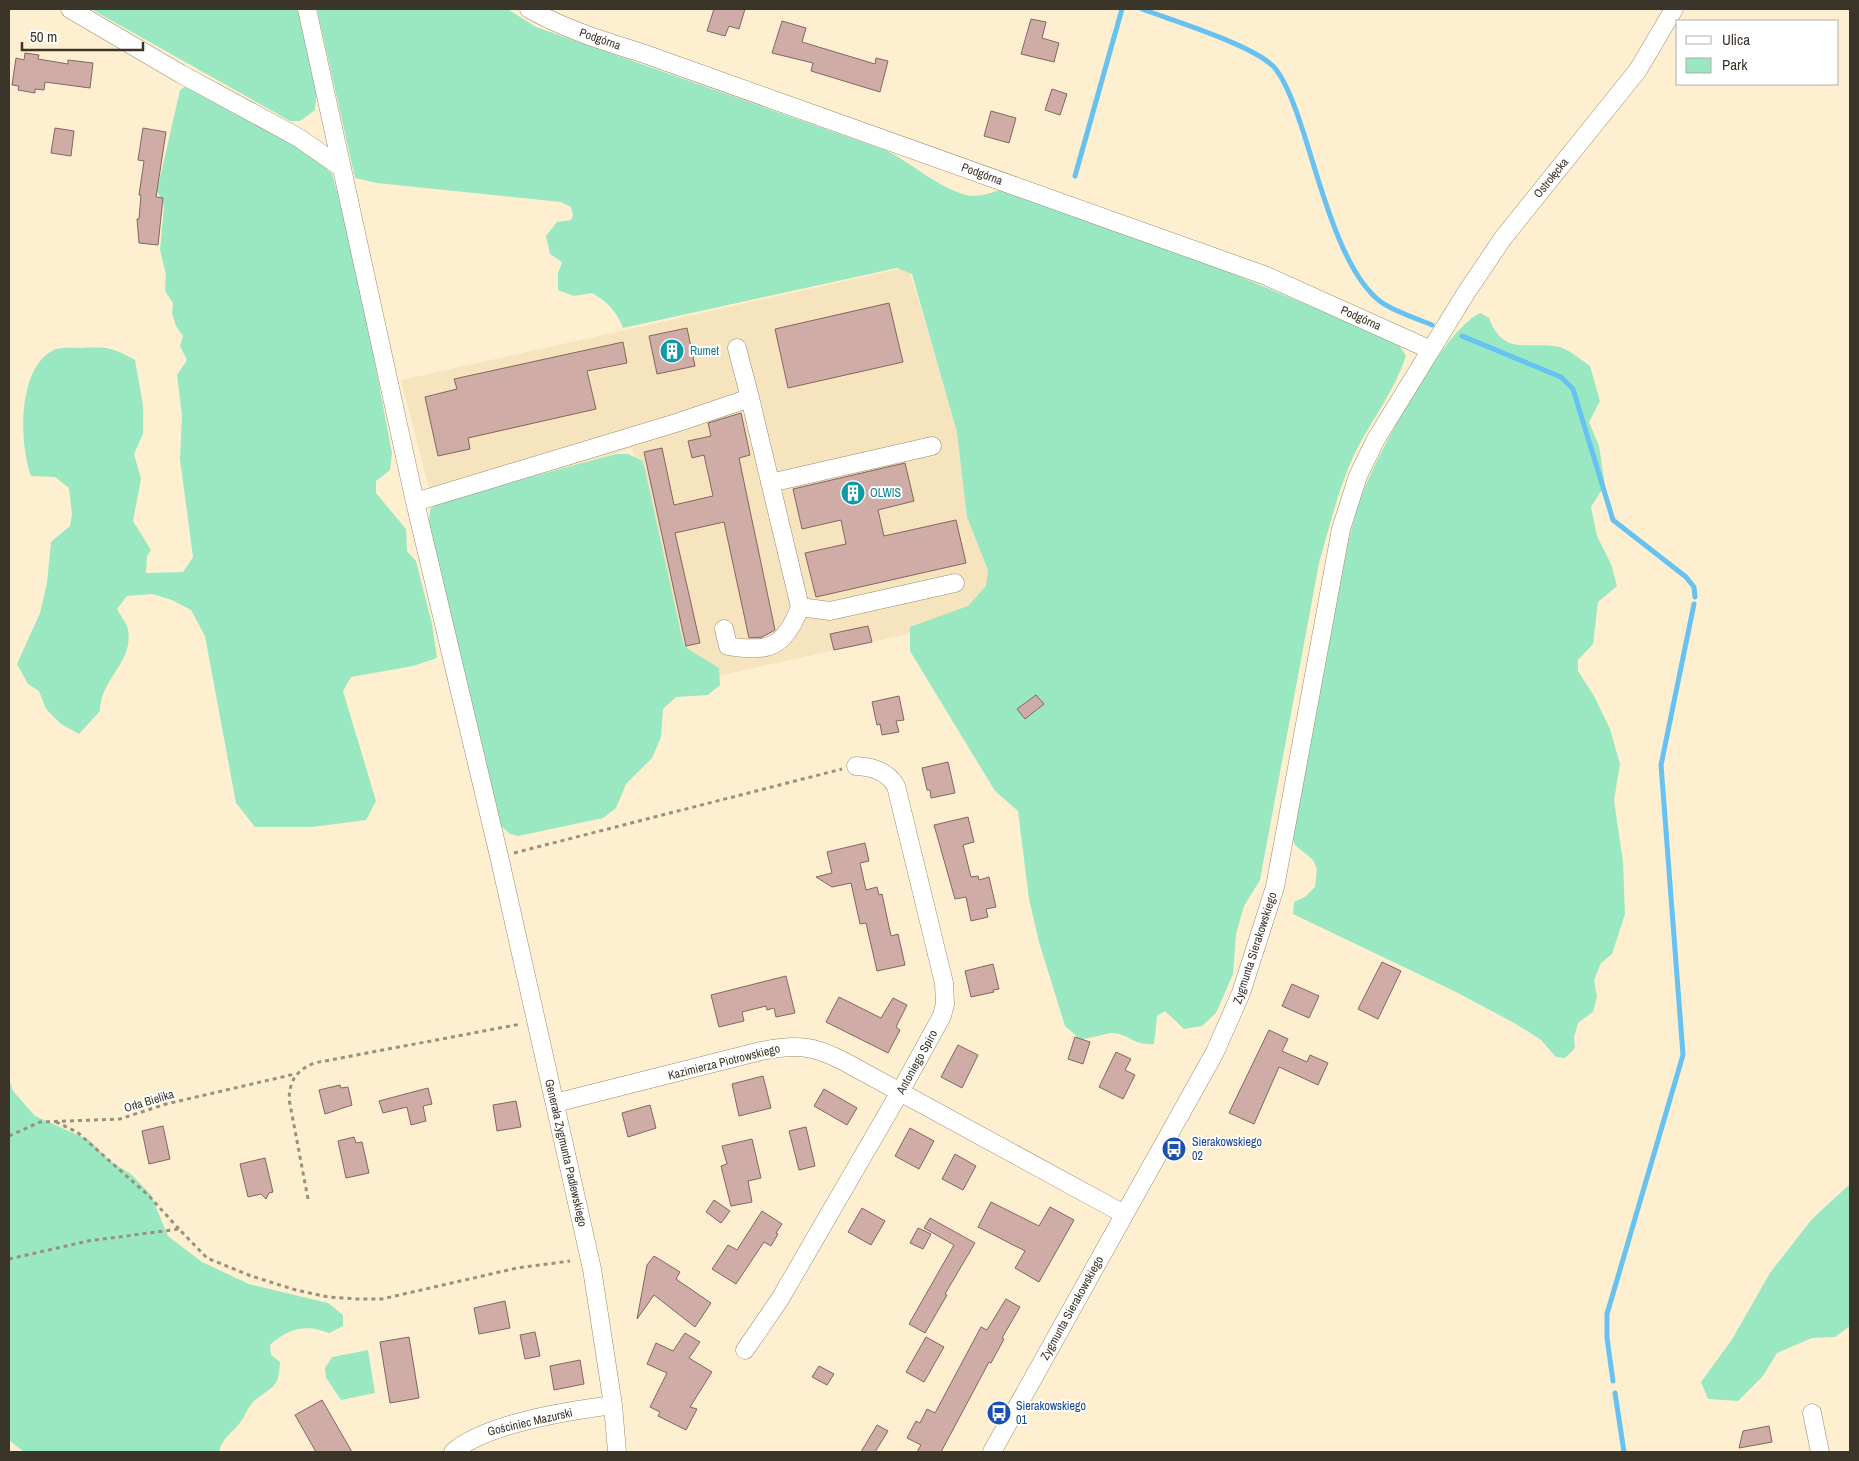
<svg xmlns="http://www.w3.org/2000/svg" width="1859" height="1461" font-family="'Archivo Narrow',sans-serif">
<rect width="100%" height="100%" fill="#feefd1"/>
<!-- built -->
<path fill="#f6e4bf" d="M 908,267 L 1015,610 L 691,682 L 632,448 L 435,511 L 401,380 Z"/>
<!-- green -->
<path fill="#99e8c2" d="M 91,9 L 299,9 L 317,88 L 315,110 L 300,121 L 290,121 Z
M 317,9 L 507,9 L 536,27 L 885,150 C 912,163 937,187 966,195 C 977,198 990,193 1000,190 L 1217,267 L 1398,343 L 1406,356 C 1395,389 1374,417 1358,447 C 1340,482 1330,525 1319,563 L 1260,880 L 1244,906 L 1236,934 L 1233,974 L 1216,1013 L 1202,1026 L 1184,1029 L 1165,1011 L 1157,1016 L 1154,1044 C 1133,1046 1131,1034 1112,1033 C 1105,1033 1091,1039 1080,1039 L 1065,1026 L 1039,942 L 1029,899 L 1018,811 L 995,791 L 910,651 L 910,627 L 968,606 L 986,586 L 988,570 L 967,517 L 957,432 L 912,274 L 897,268 L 623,328 C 617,312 607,301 592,293 L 574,296 L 558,290 L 558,274 L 562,262 L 550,254 L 546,236 L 557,222 L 571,220 L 573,215 L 571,207 L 561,202 L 377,183 L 355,178 Z
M 185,87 L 295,143 L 313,156 L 332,174 L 353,248 L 392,453 L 390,470 L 376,481 L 376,493 L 406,529 L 407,551 L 416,561 L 432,624 L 437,658 L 413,666 L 351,677 L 343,691 L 376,801 L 366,820 L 312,827 L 255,827 L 236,803 L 205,636 L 191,610 L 172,600 L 152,594 L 127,596 L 117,609 C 120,615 127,623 128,630 C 134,662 100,679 100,711 L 79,734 L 61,724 L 46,709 L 39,691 L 28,684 L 17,664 L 40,613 L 47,583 L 51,542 L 70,526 L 72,515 L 69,488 L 55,477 L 31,476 C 19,444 17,367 54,350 C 60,347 73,348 81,348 C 108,347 111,347 135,360 L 143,405 L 143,434 L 134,454 L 141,479 L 133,521 L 151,550 L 147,556 L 146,573 L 183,572 L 193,557 L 180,459 L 182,416 L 177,375 L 187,360 L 180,346 L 183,336 L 176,326 L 172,313 L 173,303 L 165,291 L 166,275 L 160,250 L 164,205 L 157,191 L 180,90 Z
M 1480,313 L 1489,318 C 1504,358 1529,340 1560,347 C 1570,350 1581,360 1590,366 L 1600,401 L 1589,422 L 1599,446 L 1605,485 L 1591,507 L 1597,536 L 1611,564 L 1617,586 L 1598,602 L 1593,644 L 1578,660 L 1578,671 L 1594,696 L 1610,729 L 1620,764 L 1614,800 L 1623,862 L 1625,914 L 1612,954 L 1601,963 L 1594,980 L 1597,997 L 1593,1012 L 1578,1023 L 1574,1037 L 1575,1048 L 1565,1058 L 1556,1057 L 1541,1040 L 1516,1024 L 1456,992 L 1293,914 L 1294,902 L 1305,897 L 1315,887 L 1317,869 L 1313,860 L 1295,845 L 1290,832 L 1347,546 C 1351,533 1354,519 1358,505 C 1372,464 1442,330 1480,313 Z
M 616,454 L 628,454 L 643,461 L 683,642 L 688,649 L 719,668 L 720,685 L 708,695 L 676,697 L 663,709 L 661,737 L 652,758 L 626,784 L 616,808 L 603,818 L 518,836 L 510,834 L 500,825 L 429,522 L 430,509 L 443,501 Z
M 9,1079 L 13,1091 L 35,1116 L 89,1140 L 110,1161 L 131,1174 L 151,1195 L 168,1236 L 202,1262 L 249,1284 L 328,1303 L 343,1315 L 343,1326 L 329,1333 C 306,1324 289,1328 270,1345 L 271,1355 L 280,1362 C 279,1389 272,1386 254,1401 C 247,1408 245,1417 239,1424 C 230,1435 222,1438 219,1452 L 24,1452 L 9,1440 Z
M 1850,1184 L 1850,1326 L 1835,1337 L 1812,1338 L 1777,1353 L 1763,1376 L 1738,1401 L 1708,1399 L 1701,1382 L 1731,1341 L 1770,1273 L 1812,1219 Z
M 368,1350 L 375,1393 L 341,1400 L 326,1378 L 325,1368 L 332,1357 Z"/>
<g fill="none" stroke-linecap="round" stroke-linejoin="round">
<!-- stream -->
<path stroke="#67c2f2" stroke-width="5" d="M 1142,9 C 1174,21 1250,44 1273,66 C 1285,78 1297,112 1302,128 C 1318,175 1340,272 1381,302 C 1395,312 1416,318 1432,325
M 1075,176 L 1122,9
M 1462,336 L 1561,377 L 1573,389 L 1613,520 L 1686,577 L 1694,587 L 1695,597
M 1613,1381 L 1607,1338 L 1607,1314 L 1683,1055 L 1661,765 L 1694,604
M 1615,1393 L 1624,1452"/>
</g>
<!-- building -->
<path fill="#d0aca7" stroke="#85655f" d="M 714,9 L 745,9 L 739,29 L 729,26 L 725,36 L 707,31 Z
M 1031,19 L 1046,22 L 1042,38 L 1059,43 L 1054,62 L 1021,54 Z
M 782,21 L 806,28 L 802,42 L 875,64 L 876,58 L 888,61 L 880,92 L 811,71 L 813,63 L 772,53 Z
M 25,53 L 39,55 L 38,59 L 68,64 L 68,60 L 93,63 L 90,88 L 45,82 L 44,90 L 35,89 L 35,93 L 18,90 L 19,86 L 12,85 L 16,58 L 24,60 Z
M 1052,89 L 1067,94 L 1060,115 L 1045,110 Z
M 991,111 L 1016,118 L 1009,143 L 984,136 Z
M 55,128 L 74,131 L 71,156 L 51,153 Z
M 143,128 L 166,132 L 156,197 L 163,198 L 158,245 L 139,243 L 137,219 L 139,219 L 141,195 L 139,195 L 144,161 L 138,160 Z
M 889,303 L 903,362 L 788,388 L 775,329 Z
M 687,328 L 695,366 L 657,374 L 649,336 Z
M 623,342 L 627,363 L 587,371 L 596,409 L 468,438 L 470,449 L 438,456 L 425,397 L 457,389 L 454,379 Z
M 741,413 L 750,455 L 739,458 L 775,630 L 762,637 L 749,638 L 724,522 L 675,533 L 700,643 L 686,646 L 644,452 L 662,448 L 674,505 L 713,496 L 704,455 L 692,458 L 688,441 L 711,436 L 708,423 Z
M 905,463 L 914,501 L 878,510 L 884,536 L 956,520 L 966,563 L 816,597 L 805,553 L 846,544 L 841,520 L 802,529 L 793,489 Z
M 868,626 L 872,642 L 834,650 L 830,634 Z
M 1036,695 L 1044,704 L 1025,719 L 1017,709 Z
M 899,696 L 904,720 L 896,721 L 899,732 L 882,735 L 880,724 L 877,725 L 872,702 Z
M 948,762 L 955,793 L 931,798 L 930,790 L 927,790 L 922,768 Z
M 968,817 L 974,842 L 963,845 L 971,877 L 978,876 L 979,880 L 989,877 L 996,907 L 986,909 L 988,917 L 971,921 L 966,897 L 955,899 L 934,825 Z
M 865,843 L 869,861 L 860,863 L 866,890 L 877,887 L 879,895 L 882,894 L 891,936 L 898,934 L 905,965 L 877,971 L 866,923 L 860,924 L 851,883 L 832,887 L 816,877 L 832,873 L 827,852 Z
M 1382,962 L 1401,971 L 1378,1019 L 1358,1009 Z
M 993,964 L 999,989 L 993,990 L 994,992 L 971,997 L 965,971 Z
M 786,976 L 795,1013 L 776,1017 L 774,1008 L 767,1010 L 766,1006 L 742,1012 L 744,1021 L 719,1027 L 711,995 Z
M 1292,984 L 1319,996 L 1309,1018 L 1282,1006 Z
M 839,997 L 881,1018 L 893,998 L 907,1005 L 896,1027 L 900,1030 L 888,1053 L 826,1022 Z
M 1269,1030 L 1288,1039 L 1282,1051 L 1307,1062 L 1310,1055 L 1328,1063 L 1318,1085 L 1279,1067 L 1254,1124 L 1229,1113 Z
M 1075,1037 L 1090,1042 L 1083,1064 L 1068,1059 Z
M 958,1045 L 978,1055 L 962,1088 L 941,1077 Z
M 1116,1052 L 1131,1059 L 1125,1070 L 1135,1075 L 1123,1099 L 1099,1087 Z
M 763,1076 L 771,1108 L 739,1116 L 732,1084 Z
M 340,1085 L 341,1088 L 348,1087 L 352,1105 L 325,1114 L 319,1090 Z
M 428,1088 L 432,1104 L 423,1106 L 426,1121 L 411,1125 L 407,1107 L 383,1113 L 379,1101 Z
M 824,1089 L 857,1108 L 847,1125 L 814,1106 Z
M 516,1101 L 521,1127 L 497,1131 L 493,1105 Z
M 650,1105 L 656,1128 L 628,1137 L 622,1113 Z
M 163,1126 L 170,1159 L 149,1164 L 142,1131 Z
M 806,1127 L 815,1166 L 799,1170 L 789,1131 Z
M 910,1128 L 934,1141 L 919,1169 L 895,1156 Z
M 354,1137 L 356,1143 L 362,1142 L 369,1173 L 346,1178 L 338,1141 Z
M 752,1139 L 761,1178 L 748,1181 L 752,1202 L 731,1206 L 721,1166 L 727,1164 L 722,1146 Z
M 955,1154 L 976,1166 L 963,1190 L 942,1179 Z
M 265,1158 L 273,1192 L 269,1193 L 266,1199 L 261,1194 L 248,1197 L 240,1164 Z
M 714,1200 L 730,1211 L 721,1223 L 706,1212 Z
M 991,1202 L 1039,1226 L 1050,1207 L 1074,1220 L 1039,1282 L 1015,1268 L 1025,1251 L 978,1227 Z
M 862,1208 L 885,1221 L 871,1245 L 848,1232 Z
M 762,1211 L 782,1224 L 776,1233 L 778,1234 L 771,1246 L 764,1242 L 736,1284 L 712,1269 L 728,1245 L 737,1250 Z
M 930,1218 L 975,1243 L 945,1294 L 947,1295 L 925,1333 L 909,1324 L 954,1245 L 924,1228 Z
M 918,1228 L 931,1234 L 923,1249 L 910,1243 Z
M 654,1256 L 680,1272 L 676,1279 L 711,1303 L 695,1327 L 654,1295 L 637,1319 L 647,1265 Z
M 1006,1299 L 1020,1307 L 1002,1338 L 1004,1339 L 991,1363 L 989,1362 L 941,1452 L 917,1452 L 921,1445 L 907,1438 L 916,1421 L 920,1423 L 927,1409 L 935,1413 L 981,1327 L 987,1330 Z
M 505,1301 L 510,1328 L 479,1334 L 474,1308 Z
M 535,1332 L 540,1356 L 525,1359 L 520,1335 Z
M 685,1333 L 700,1342 L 689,1358 L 712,1372 L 690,1407 L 697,1409 L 686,1430 L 658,1416 L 660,1412 L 650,1407 L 667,1373 L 647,1364 L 656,1343 L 673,1351 Z
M 409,1337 L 419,1398 L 390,1403 L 380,1342 Z
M 926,1337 L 944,1347 L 924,1382 L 906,1372 Z
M 580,1360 L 584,1384 L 554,1390 L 550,1366 Z
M 819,1366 L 834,1374 L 827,1385 L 812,1377 Z
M 322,1400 L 352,1452 L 316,1452 L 295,1415 Z
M 877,1425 L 888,1431 L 875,1452 L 861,1452 Z
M 1769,1426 L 1772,1442 L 1739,1448 L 1743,1431 Z"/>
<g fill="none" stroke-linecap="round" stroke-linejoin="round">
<defs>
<path id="minor" d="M 70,9 L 181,74 L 299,138 L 342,168
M 307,9 L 415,502 L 499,856 L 592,1269 L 613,1405 L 617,1452
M 529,9 C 565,29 603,41 642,53 L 1264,275 L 1431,350
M 750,398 L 800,607 L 830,611 L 955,583
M 770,483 L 932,446
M 415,502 L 676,423 L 750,398 L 737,348
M 724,629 L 728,646 C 769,653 785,647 800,607
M 555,1103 L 761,1051 C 796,1044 813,1045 845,1062 L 1124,1214
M 745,1350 L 780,1299 L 900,1092 L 942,1016 L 945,1004 L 944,983 L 896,786 C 887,771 873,767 856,766
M 1812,1413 L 1820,1452
M 453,1452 C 487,1423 567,1411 613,1405
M 992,1452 L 1215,1052 L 1241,993 L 1275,887 L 1341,529 L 1358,476 L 1376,439 L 1466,293 L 1503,238 L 1638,70 L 1674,9"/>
</defs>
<!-- minor casing -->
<use href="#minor" stroke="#9a8c70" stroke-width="19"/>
<!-- path -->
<path stroke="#9a907b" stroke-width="3" stroke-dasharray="4 4" stroke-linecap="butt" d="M 514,853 L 842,769
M 56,1122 L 77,1132 L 149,1196 L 179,1229
M 9,1136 L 40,1122 L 120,1119 L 166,1104 L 295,1074
M 308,1199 L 289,1099 C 290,1080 296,1071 314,1063 L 521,1024
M 9,1259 L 88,1241 L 179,1229 L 207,1258 L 251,1276 L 296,1290 L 328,1297 L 357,1299 L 382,1299 L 517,1268 L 570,1261"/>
<!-- minor -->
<use href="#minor" stroke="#fff" stroke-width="18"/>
</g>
<!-- icons -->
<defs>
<symbol id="building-disc" viewBox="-11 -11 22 22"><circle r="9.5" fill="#0f9aa8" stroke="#fff"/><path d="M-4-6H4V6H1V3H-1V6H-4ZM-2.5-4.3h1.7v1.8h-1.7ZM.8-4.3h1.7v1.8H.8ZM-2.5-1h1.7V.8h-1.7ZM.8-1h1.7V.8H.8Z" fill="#fff"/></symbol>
<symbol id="bus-disc" viewBox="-11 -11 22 22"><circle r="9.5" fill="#1a4fb4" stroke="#fff"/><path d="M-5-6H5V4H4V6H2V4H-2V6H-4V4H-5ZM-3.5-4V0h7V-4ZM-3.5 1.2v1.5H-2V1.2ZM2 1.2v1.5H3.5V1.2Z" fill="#fff"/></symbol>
</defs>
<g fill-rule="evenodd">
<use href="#building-disc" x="658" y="337" width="28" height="28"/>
<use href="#building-disc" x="839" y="479" width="28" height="28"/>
<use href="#bus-disc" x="1160" y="1135" width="28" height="28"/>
<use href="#bus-disc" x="985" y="1399" width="28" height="28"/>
</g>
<g text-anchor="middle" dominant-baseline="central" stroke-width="4" stroke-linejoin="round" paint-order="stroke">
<!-- street labels -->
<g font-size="12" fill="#3b3529" stroke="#fff">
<text transform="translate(600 39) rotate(19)">Podgórna</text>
<text transform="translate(982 174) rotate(20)">Podgórna</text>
<text transform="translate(1551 178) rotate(-51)">Ostrołęcka</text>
<text transform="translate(1361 318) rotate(24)">Podgórna</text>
<text transform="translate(1255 948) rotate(-72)">Zygmunta Sierakowskiego</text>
<text transform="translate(724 1062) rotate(-14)">Kazimierza Piotrowskiego</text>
<text transform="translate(917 1062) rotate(-61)">Antoniego Spiro</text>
<text transform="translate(149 1101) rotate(-17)">Orła Bielika</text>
<text transform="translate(566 1153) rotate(77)">Generała Zygmunta Padlewskiego</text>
<text transform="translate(1072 1308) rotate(-61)">Zygmunta Sierakowskiego</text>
<text transform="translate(530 1422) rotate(-13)">Gościniec Mazurski</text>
</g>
<!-- culture labels -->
<g font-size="12" fill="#0d838f" stroke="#fff" text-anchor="start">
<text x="690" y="351">Rumet</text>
<text x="870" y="493">OLWIS</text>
</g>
<!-- transit labels -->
<g font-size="12" fill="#164399" stroke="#fff" text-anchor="start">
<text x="1192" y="1142">Sierakowskiego<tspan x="1192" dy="14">02</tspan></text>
<text x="1016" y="1406">Sierakowskiego<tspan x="1016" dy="14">01</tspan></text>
</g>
</g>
<!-- border -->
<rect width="1859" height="1461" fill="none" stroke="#3b3529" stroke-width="20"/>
<!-- legend -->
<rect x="1676" y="20" width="162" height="65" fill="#ffffff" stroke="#b1aea9"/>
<rect x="1686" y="36" width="25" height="8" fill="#ffffff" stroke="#b1aea9"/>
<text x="1722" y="45" font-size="15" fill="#3b3529">Ulica</text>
<rect x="1686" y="58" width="25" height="15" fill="#99e8c2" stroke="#b1aea9"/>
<text x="1722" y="70" font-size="15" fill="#3b3529">Park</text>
<!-- scale -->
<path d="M22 42v8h121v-8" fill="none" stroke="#3b3529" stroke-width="2.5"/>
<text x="30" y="42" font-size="15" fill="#3b3529" stroke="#ffffff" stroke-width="4" paint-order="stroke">50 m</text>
</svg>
